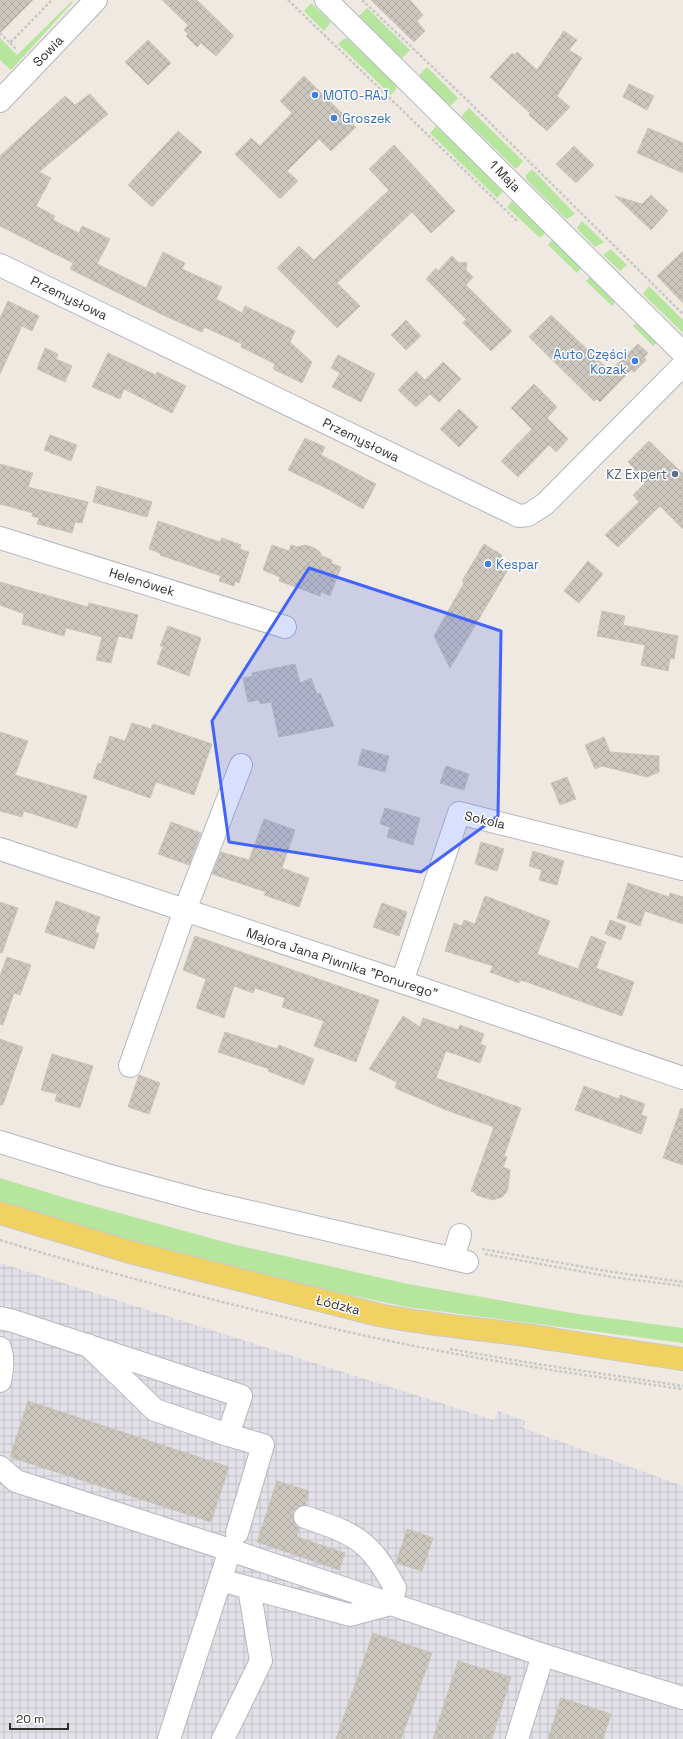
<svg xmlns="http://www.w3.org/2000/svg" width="683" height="1739" font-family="'Space Grotesk',sans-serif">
<defs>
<pattern id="industrial-grid" width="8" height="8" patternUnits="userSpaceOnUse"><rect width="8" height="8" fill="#e3e1e8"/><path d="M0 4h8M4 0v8" fill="none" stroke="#c3c1c7"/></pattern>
<pattern id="building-cross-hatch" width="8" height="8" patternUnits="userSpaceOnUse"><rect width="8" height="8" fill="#cbc7bf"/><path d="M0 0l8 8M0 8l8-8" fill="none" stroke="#afaba4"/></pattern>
</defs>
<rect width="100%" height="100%" fill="#efe9e1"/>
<!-- industrial -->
<path fill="url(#industrial-grid)" d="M 0,1263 L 494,1420 L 498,1411 L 525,1421 L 523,1428 L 683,1486 L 683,1739 L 0,1739 Z"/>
<!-- grass -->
<path fill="#b6e59e" d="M 72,1 L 73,2 L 11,70 L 0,60 L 0,38 L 17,55 Z
M 311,3 L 331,22 L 324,31 L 304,11 Z
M 367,8 L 410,50 L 402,58 L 399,57 L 359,16 Z
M 347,38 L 396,85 L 396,89 L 391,95 L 338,44 L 344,39 Z
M 427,67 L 458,98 L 450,106 L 420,77 L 420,74 Z
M 469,108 L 523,161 L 517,168 L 515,168 L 462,117 L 463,114 Z
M 436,126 L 504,190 L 497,198 L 430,133 Z
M 532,169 L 575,214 L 567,219 L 563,216 L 526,179 L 526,175 Z
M 513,200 L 546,232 L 540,238 L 507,207 Z
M 582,221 L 604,242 L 595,247 L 578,230 L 577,228 Z
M 552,240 L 582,267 L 577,273 L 548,245 Z
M 611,249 L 627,265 L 620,271 L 603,255 Z
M 591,276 L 616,301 L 612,306 L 586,281 Z
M 649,286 L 683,320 L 683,333 L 643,294 Z
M 638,321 L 658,341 L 653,346 L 633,326 Z
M 0,1178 L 72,1200 L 232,1244 L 408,1284 L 578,1314 L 683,1328 L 683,1343 L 407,1307 L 321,1289 L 152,1247 L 0,1201 Z"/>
<!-- building -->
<path fill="url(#building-cross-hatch)" stroke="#cbc5ba" d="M 0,0 L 33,0 L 0,33 Z
M 162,0 L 197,0 L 234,36 L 216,56 L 201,43 L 197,47 L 186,36 L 188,34 L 184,30 L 188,25 Z
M 371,0 L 410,0 L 423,15 L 417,21 L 425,31 L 414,42 Z
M 564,31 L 577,40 L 569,50 L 582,58 L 557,96 L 570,107 L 547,131 L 529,115 L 530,113 L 490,77 L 512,53 L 514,55 L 517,52 L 537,70 Z
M 148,40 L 171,63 L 148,85 L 125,62 Z
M 304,76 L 356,127 L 331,151 L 319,139 L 287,171 L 298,181 L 280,199 L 235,154 L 251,138 L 260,146 L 292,113 L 280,101 Z
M 629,84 L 654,96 L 647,110 L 623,97 Z
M 90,94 L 108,114 L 39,172 L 51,178 L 36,206 L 55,216 L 53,220 L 79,233 L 82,226 L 110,239 L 97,264 L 146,288 L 163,252 L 185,263 L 182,269 L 222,287 L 216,299 L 242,313 L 245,306 L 295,331 L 290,342 L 312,362 L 302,383 L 273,369 L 275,364 L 241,347 L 242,344 L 204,327 L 202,332 L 165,316 L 70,269 L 73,263 L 0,226 L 0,156 L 65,96 L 75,105 Z
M 648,128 L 683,143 L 683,173 L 637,153 Z
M 178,131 L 202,152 L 152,207 L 128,185 Z
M 394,145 L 455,211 L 431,233 L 412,212 L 337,283 L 360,306 L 337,328 L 277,268 L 299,246 L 314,260 L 389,190 L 369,169 Z
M 574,146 L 594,165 L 576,183 L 556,164 Z
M 651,195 L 668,211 L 651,230 L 615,196 L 642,204 Z
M 683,251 L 683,303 L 657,276 Z
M 452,256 L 459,263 L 467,262 L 466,270 L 473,277 L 466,285 L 512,331 L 491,351 L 463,323 L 466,319 L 426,279 L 436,268 L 438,271 Z
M 8,301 L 39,316 L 32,331 L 22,326 L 0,374 L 0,318 Z
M 551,315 L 610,371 L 638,344 L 648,353 L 644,357 L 646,360 L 634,372 L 631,370 L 600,402 L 597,399 L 594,401 L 529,337 Z
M 406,320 L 421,336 L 406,350 L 391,335 Z
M 45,348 L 58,354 L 56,359 L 72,366 L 65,382 L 37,369 Z
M 108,353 L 156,375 L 157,372 L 186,386 L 172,413 L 124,389 L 120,399 L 92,387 Z
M 338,355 L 375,374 L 361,402 L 332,387 L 340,373 L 331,368 Z
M 443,362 L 461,379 L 439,402 L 430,394 L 416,407 L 398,390 L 416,371 L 425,380 Z
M 534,384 L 557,407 L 547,418 L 568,439 L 556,452 L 549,445 L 518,477 L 501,461 L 532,429 L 511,408 Z
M 459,409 L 478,427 L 459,447 L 440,429 Z
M 50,435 L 77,445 L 71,461 L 44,450 Z
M 305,438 L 325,447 L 321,455 L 376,484 L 363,509 L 330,490 L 288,470 Z
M 649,441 L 683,474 L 683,529 L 660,506 L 618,547 L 605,535 L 639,502 L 633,495 L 645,483 L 632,471 L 635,469 L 628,462 Z
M 0,464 L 33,473 L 28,487 L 88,502 L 82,523 L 75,522 L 72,533 L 37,524 L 39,518 L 32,516 L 33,513 L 0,504 Z
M 97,486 L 152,502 L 147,517 L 93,502 Z
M 158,521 L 220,542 L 222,538 L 241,545 L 240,549 L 249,552 L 239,583 L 235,581 L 234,586 L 219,581 L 221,576 L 160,555 L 160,553 L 149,549 Z
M 484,544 L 502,555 L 498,561 L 509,568 L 450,668 L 434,636 L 464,583 L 462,581 Z
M 272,545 L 289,551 L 291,545 L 298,547 L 305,545 L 312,547 L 319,551 L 322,556 L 332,560 L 331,563 L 341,567 L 330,596 L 321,592 L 320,596 L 279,581 L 280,577 L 263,570 Z
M 588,561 L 603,574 L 579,603 L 564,591 Z
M 0,582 L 88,607 L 89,603 L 138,615 L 132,639 L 118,636 L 111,663 L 96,660 L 102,637 L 66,628 L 64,636 L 22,624 L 24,614 L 0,605 Z
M 602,611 L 625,616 L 623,625 L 678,636 L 674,659 L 670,658 L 668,671 L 641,665 L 645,645 L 597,636 Z
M 168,626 L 201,638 L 189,676 L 157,664 L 163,646 L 160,646 Z
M 295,664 L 300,683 L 311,678 L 317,694 L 320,693 L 334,726 L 279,737 L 271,702 L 260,704 L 259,700 L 248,702 L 243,678 L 253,676 L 252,673 Z
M 132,723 L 151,729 L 153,724 L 212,744 L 194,795 L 156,782 L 150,798 L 93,778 L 98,763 L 101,764 L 110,736 L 125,741 Z
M 0,732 L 28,741 L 15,775 L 87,796 L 77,828 L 24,811 L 22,817 L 0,811 Z
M 604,737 L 610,752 L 659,756 L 659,772 L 647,777 L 602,766 L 595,769 L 585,745 Z
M 362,749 L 389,756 L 385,772 L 358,765 Z
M 446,766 L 469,774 L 464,790 L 440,783 Z
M 567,777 L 576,799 L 560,805 L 551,783 Z
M 385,808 L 420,818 L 413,845 L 387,837 L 390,827 L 380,824 Z
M 264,819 L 295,830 L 282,868 L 309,878 L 299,907 L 264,895 L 266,892 L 212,874 L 221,852 L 249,860 Z
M 171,822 L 201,833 L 189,865 L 158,854 Z
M 481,842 L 504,849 L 497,871 L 475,864 Z
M 533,851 L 564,861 L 557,885 L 539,880 L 542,870 L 529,866 Z
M 628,883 L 669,897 L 670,893 L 683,897 L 683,924 L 645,911 L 640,926 L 617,918 Z
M 485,896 L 550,921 L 537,954 L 578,969 L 591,936 L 606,942 L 596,968 L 634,982 L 622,1016 L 521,980 L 519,983 L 490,972 L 493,966 L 445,951 L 454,923 L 462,926 L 464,920 L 475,924 Z
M 56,901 L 100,917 L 95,932 L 99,934 L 94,949 L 45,932 Z
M 0,902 L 18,908 L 2,953 L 0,952 Z
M 382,903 L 407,912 L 399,936 L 373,927 Z
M 610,920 L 626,926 L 621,940 L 605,934 Z
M 195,936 L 379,1000 L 356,1062 L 314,1046 L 324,1021 L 282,1007 L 285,998 L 255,988 L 253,993 L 234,986 L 224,1018 L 196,1008 L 206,979 L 183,970 Z
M 7,957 L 31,965 L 20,995 L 14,993 L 3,1025 L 0,1024 L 0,976 Z
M 403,1016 L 420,1027 L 423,1018 L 458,1030 L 460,1025 L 484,1034 L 480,1044 L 486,1046 L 480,1063 L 446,1051 L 436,1078 L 521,1108 L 504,1156 L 507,1157 L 503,1167 L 510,1170 L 508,1188 L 506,1193 L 502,1197 L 493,1200 L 476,1195 L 476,1193 L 471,1191 L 494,1127 L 446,1110 L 395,1088 L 397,1082 L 369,1069 Z
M 225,1032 L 277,1049 L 279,1045 L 314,1059 L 304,1085 L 268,1071 L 269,1069 L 218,1052 Z
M 0,1039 L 23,1047 L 3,1105 L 0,1105 Z
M 52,1054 L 93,1066 L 80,1108 L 55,1101 L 57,1094 L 41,1090 Z
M 139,1075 L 160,1083 L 149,1114 L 128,1107 Z
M 584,1086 L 619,1099 L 620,1095 L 645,1104 L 641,1115 L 647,1117 L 641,1134 L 575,1110 Z
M 681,1108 L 683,1109 L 683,1165 L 663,1158 Z
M 28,1401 L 229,1467 L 211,1522 L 10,1457 Z
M 277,1481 L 309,1491 L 305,1505 L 297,1507 L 293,1513 L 293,1520 L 295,1525 L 299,1528 L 297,1537 L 345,1553 L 339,1570 L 257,1542 Z
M 407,1529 L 433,1538 L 422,1571 L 396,1563 Z
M 373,1633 L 432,1653 L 401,1739 L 336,1739 Z
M 458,1661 L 511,1677 L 492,1739 L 433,1739 Z
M 561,1698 L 611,1714 L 603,1739 L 548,1739 Z"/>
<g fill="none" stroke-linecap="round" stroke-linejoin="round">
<defs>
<path id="minor" d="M 326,0 L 683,353
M 0,101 L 96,0
M 0,265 L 519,516 L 528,515 L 545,504 L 683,365
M 0,538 L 285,627
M 0,849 L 402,982 L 683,1078
M 402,982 L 459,813 L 683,869
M 130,1066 L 185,910 L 241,765
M 0,1142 L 107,1175 L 203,1201 L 467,1262
M 453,1259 L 460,1235
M 0,1318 L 13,1321 L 241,1396 L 228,1435 L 155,1410 L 88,1345
M 0,1348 C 4,1359 2,1370 0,1381
M 228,1435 L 263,1445 L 237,1533
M 0,1467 L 16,1481 L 230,1550
M 220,1580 L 350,1615 L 391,1604 L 395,1588 C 370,1540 355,1534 305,1517
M 169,1739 L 230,1550 L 543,1655 L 683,1698
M 223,1739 L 261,1661 L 249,1588
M 517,1739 L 543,1655"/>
<path id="major" d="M 0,1213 L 130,1252 L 379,1315 C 430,1325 481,1329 532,1336 C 583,1344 633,1352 683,1359"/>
</defs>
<!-- minor casing -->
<use href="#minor" stroke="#b4b7c1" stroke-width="24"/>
<!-- major casing -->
<use href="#major" stroke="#c9c9c9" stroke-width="24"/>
<!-- path -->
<path stroke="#c9c9c9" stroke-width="2.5" stroke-dasharray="3 2" stroke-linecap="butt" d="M 288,0 L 518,222
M 362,0 L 466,99 L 683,314
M 0,33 L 10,43 L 52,0
M 10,43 L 16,49
M 0,1240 C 117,1276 237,1307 357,1334 C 465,1358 574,1374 683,1389
M 482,1249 L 612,1272 L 683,1282
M 485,1254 L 612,1277 L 683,1286
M 450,1349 L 531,1363 L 683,1386"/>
<!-- minor -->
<use href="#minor" stroke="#fff" stroke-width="22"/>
<!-- major -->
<use href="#major" stroke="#f2d163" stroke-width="22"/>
</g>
<!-- marked area -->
<path fill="#4264fb" fill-opacity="0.2" stroke="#4264fb" stroke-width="3" stroke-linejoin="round" d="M 309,568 L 501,631 L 498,816 L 421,872 L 229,842 L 212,721 Z"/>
<!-- markers -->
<g fill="#3f7fe0" stroke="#fff" stroke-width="1.5">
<circle cx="315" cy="95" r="4"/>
<circle cx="334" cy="118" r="4"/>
<circle cx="635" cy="361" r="4"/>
<circle cx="488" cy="564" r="4"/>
</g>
<circle fill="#5c6f8a" stroke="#fff" stroke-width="1.5" cx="675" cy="474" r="4"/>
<g text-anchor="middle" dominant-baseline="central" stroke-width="3" stroke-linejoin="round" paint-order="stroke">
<!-- street labels -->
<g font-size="13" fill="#2e2e2e" stroke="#fff">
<text transform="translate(48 51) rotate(-46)">Sowia</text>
<text transform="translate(505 176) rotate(45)">1 Maja</text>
<text transform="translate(69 298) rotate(26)">Przemysłowa</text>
<text transform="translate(361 440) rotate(26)">Przemysłowa</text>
<text transform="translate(142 582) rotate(17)">Helenówek</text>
<text transform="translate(485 820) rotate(13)">Sokola</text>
<text transform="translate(342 963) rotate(18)">Majora Jana Piwnika "Ponurego"</text>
<text transform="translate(338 1305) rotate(14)">Łódzka</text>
</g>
<!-- shop labels -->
<g font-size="13" fill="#366cbe" stroke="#fff" text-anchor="start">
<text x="323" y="95">MOTO-RAJ</text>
<text x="342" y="118">Groszek</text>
<text x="627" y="354" text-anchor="end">Auto Części<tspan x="627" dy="15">Kozak</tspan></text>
<text x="496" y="564">Kespar</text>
</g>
<!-- service labels -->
<g font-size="13" fill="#4e5e75" stroke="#fff" text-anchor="end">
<text x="667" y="474">KZ Expert</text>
</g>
</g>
<!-- scale -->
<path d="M10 1723v6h58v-6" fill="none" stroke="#2e2e2e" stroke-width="2"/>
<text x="16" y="1723" font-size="12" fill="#2e2e2e" stroke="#ffffff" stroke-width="3" paint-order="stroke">20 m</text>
</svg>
